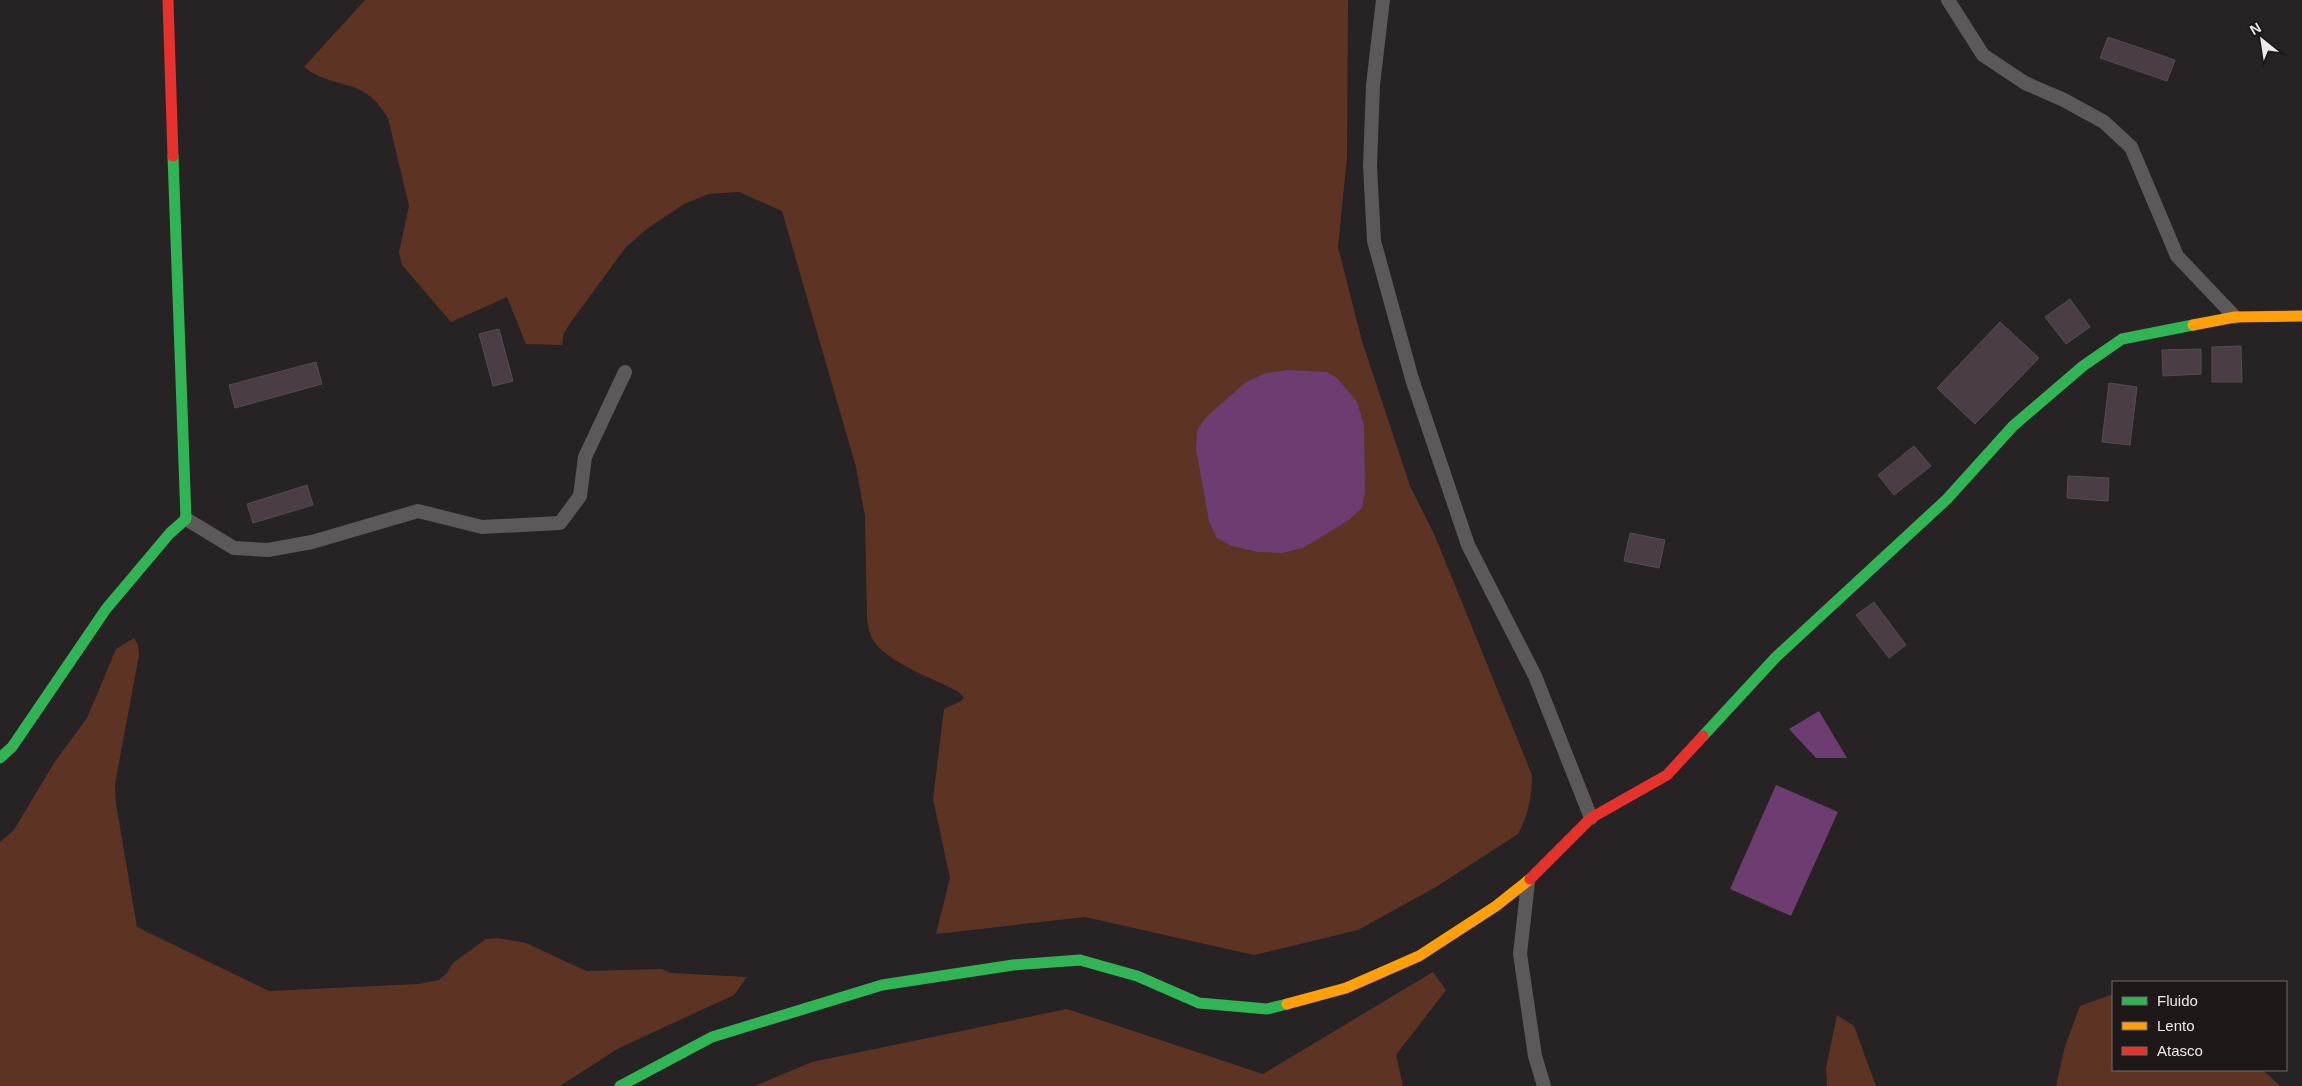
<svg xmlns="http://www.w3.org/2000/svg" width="2302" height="1086" font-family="Helvetica,sans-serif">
<rect width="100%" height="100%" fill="#272223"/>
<!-- green -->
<path fill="#5d3423" d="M 365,0 L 1348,0 L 1347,157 L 1338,247 L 1362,341 L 1410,486 L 1435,536 L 1532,775 C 1532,797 1528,816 1518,834 L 1436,887 L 1358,930 L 1254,955 L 1085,917 L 936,934 L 950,878 L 933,799 L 944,709 L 961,701 L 964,698 L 959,692 C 935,679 888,663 873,640 C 869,633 868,625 867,618 L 865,516 L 856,467 L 782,211 L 739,192 L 709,194 L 684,204 L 648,228 L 626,247 L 571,322 L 564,333 L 562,345 L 526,344 L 507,297 L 451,322 L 402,265 L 399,252 L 409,206 L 388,118 C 363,75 337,92 304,67 Z
M 134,638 L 138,645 L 139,655 L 115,784 L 116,804 L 137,927 L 269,991 L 418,984 L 439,980 L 447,973 L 453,963 L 486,939 L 498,938 L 526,943 L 586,971 L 662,969 L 671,973 L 747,977 L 734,995 L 619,1048 L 560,1086 L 0,1086 L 0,842 L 14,830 L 54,763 L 87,718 L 116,649 Z
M 1433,972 L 1446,990 L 1396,1055 L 1403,1086 L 755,1086 L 812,1062 L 1067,1009 L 1263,1074 Z
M 2113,994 L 2113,1070 L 2263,1070 L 2280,1086 L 2056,1086 L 2065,1046 L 2080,1006 Z
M 1837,1015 L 1854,1026 L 1876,1086 L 1827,1086 L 1826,1068 Z"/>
<!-- water -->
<path fill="#6d3c70" d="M 1288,370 L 1327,372 L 1337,378 L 1357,402 L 1364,425 L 1365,492 L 1362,508 L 1349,520 L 1303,548 L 1282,553 L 1258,552 L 1232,546 L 1217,538 L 1209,521 L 1196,449 L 1197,431 L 1206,417 L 1246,382 L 1266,373 Z
M 1819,711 L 1847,758 L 1816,758 L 1789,729 Z
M 1776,785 L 1838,812 L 1791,916 L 1730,889 Z"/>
<!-- building -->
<path fill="#4b3d45" stroke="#524e4f" d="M 2108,37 L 2175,60 L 2167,81 L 2100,58 Z
M 2070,299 L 2090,327 L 2066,344 L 2045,317 Z
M 2000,322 L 2039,358 L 1975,424 L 1937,388 Z
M 499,329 L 513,381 L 493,386 L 479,334 Z
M 2241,346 L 2242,382 L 2212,382 L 2212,347 Z
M 2201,349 L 2201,374 L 2163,376 L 2162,350 Z
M 316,362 L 322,384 L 235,408 L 229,385 Z
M 2109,383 L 2137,387 L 2130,445 L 2102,442 Z
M 1914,446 L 1931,466 L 1894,495 L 1878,475 Z
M 2068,476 L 2109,478 L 2108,501 L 2067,498 Z
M 307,485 L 313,505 L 253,523 L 247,504 Z
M 1630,533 L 1665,540 L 1659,568 L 1624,561 Z
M 1874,602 L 1906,645 L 1889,658 L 1856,615 Z"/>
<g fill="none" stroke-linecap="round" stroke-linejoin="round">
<!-- lane -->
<path stroke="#5c595a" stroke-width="14" d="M 1383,0 L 1373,85 L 1370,166 L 1374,241 L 1412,379 L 1468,545 L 1535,676 L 1591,818
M 1948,0 L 1983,55 L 2025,83 L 2064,100 L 2104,122 L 2131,147 L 2177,256 L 2235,317
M 186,519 L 234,548 L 268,550 L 312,542 L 418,511 L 482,527 L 560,523 L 580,496 L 585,457 L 625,372
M 1528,882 L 1520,954 L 1535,1056 L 1544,1086"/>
<!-- fast -->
<path stroke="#30b455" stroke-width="11" d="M 1703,736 L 1776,657 L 1947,499 L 2013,426 L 2083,366 L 2122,339 L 2193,325
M 0,758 L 12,747 L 106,609 L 170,533 L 186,519 L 173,156
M 620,1086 L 712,1037 L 882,985 L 1013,965 L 1080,960 L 1137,976 L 1199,1003 L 1267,1009 L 1287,1004"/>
<!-- slow -->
<path stroke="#ff9f0a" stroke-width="11" d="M 2193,325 L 2235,317 L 2302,316
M 1287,1004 L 1346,988 L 1419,956 L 1496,906 L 1530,879"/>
<!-- jam -->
<path stroke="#e5322d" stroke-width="11" d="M 168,0 L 173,156
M 1530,879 L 1591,818 L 1667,775 L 1703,736"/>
</g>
<!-- legend -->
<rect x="2112" y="981" width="175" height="90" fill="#1e1819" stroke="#716c6d"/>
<rect x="2122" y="997" width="25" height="8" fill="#30b455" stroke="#716c6d"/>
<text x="2157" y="1006" font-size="15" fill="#eee9ea">Fluido</text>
<rect x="2122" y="1022" width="25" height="8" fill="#ff9f0a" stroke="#716c6d"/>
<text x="2157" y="1031" font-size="15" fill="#eee9ea">Lento</text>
<rect x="2122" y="1047" width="25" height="8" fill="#e5322d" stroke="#716c6d"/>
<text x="2157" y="1056" font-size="15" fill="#eee9ea">Atasco</text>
<!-- north arrow -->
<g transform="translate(2262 40) rotate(330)" stroke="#1e1819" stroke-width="4" paint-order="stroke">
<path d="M0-4L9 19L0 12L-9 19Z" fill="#eee9ea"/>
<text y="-8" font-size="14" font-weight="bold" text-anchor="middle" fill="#eee9ea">N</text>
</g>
</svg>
